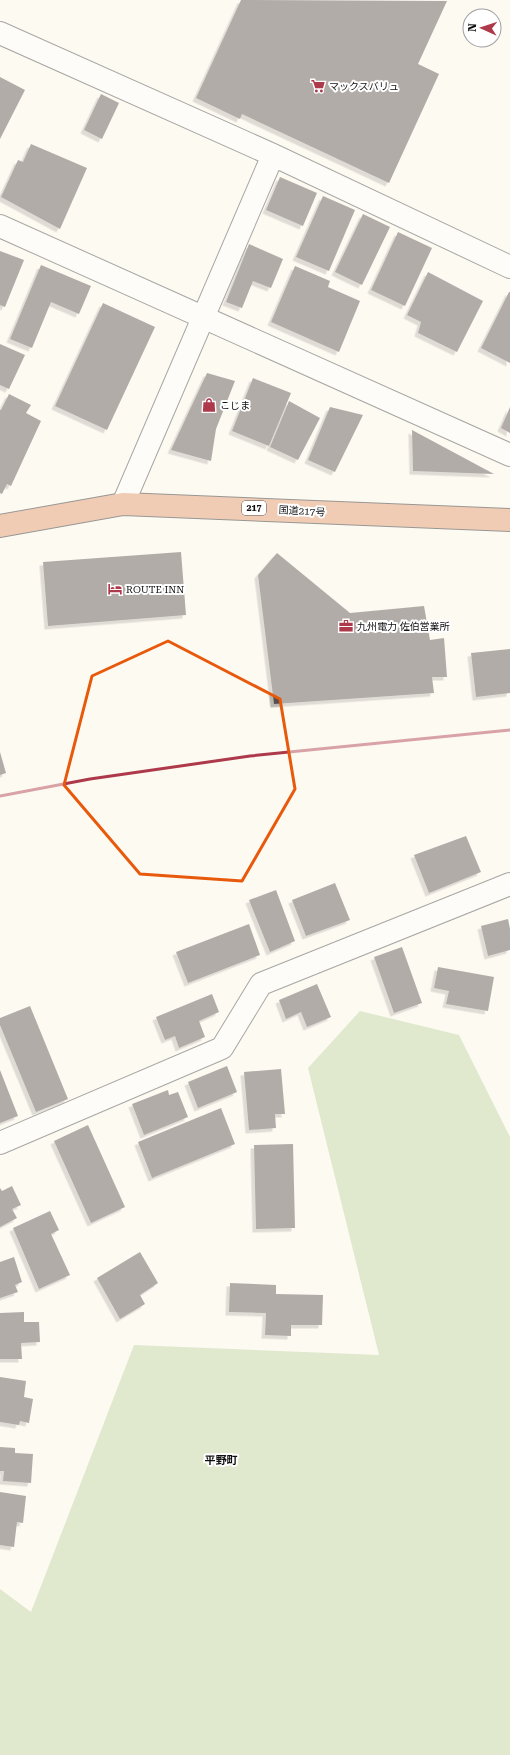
<svg xmlns="http://www.w3.org/2000/svg" width="510" height="1755" font-family="'Roboto Serif','Noto Sans JP',serif">
<defs>
<filter id="shadow"><feDropShadow dx="-3.5" dy="3.5" stdDeviation="0" flood-color="#0004"/></filter>
</defs>
<rect width="100%" height="100%" fill="#fdfaf2"/>
<!-- forest -->
<path fill="#bdd3a1" d="M 360,1011 L 459,1035 L 510,1137 L 510,1755 L 0,1755 L 0,1589 L 31,1612 L 134,1345 L 379,1355 L 308,1068 Z"/>
<!-- building -->
<path fill="#564f4d" filter="url(#shadow)" d="M 241,0 L 447,1 L 418,64 L 439,74 L 389,183 L 242,114 L 240,119 L 196,98 Z
M 0,77 L 25,90 L 0,139 Z
M 101,94 L 119,103 L 102,139 L 84,130 Z
M 31,144 L 87,168 L 60,229 L 1,197 L 18,160 L 23,162 Z
M 280,177 L 317,193 L 303,226 L 266,210 Z
M 323,196 L 355,210 L 329,271 L 296,257 Z
M 363,214 L 390,227 L 362,285 L 335,272 Z
M 398,232 L 432,248 L 405,306 L 371,290 Z
M 249,244 L 283,259 L 271,288 L 253,281 L 242,308 L 226,302 Z
M 0,251 L 24,260 L 5,307 L 0,305 Z
M 41,265 L 91,286 L 79,314 L 51,302 L 32,348 L 10,339 Z
M 295,266 L 330,281 L 328,287 L 360,301 L 339,352 L 271,322 Z
M 428,272 L 483,301 L 457,352 L 418,333 L 421,322 L 407,315 Z
M 509,292 L 510,292 L 510,363 L 481,348 Z
M 103,303 L 155,327 L 107,430 L 55,406 Z
M 0,344 L 25,355 L 9,389 L 0,385 Z
M 207,373 L 235,381 L 216,429 L 211,461 L 171,450 Z
M 253,378 L 291,393 L 269,446 L 232,431 Z
M 9,394 L 31,405 L 26,413 L 41,421 L 11,486 L 7,484 L 2,494 L 0,493 L 0,410 L 1,410 Z
M 289,401 L 320,418 L 298,460 L 270,447 Z
M 330,407 L 363,415 L 335,472 L 308,460 Z
M 510,407 L 510,433 L 501,428 Z
M 412,430 L 494,474 L 413,471 Z
M 181,552 L 186,615 L 48,626 L 43,562 Z
M 277,553 L 350,613 L 424,606 L 430,640 L 444,638 L 447,677 L 432,677 L 434,693 L 274,704 L 258,575 Z
M 510,649 L 510,693 L 476,697 L 471,653 Z
M 0,752 L 6,773 L 0,775 Z
M 466,836 L 481,872 L 429,893 L 414,855 Z
M 335,883 L 350,920 L 306,936 L 292,900 Z
M 276,890 L 295,941 L 270,952 L 249,900 Z
M 508,919 L 510,929 L 510,950 L 488,956 L 481,926 Z
M 249,924 L 260,955 L 188,983 L 176,952 Z
M 402,947 L 422,1003 L 394,1013 L 374,957 Z
M 438,967 L 494,977 L 488,1011 L 446,1004 L 449,991 L 434,988 Z
M 317,984 L 331,1017 L 307,1027 L 301,1012 L 286,1019 L 279,1000 Z
M 212,994 L 219,1012 L 199,1021 L 205,1037 L 179,1048 L 175,1036 L 165,1040 L 156,1017 Z
M 30,1006 L 68,1099 L 36,1112 L 0,1025 L 0,1018 Z
M 227,1066 L 237,1092 L 198,1108 L 188,1082 Z
M 281,1069 L 285,1114 L 275,1114 L 276,1128 L 249,1130 L 244,1072 Z
M 0,1070 L 18,1116 L 0,1123 Z
M 168,1090 L 169,1095 L 178,1092 L 188,1117 L 144,1135 L 132,1104 Z
M 221,1108 L 235,1144 L 152,1178 L 138,1142 Z
M 88,1125 L 125,1207 L 91,1223 L 54,1141 Z
M 293,1144 L 295,1228 L 256,1229 L 254,1145 Z
M 12,1186 L 21,1205 L 12,1209 L 17,1218 L 0,1227 L 0,1188 L 2,1191 Z
M 50,1211 L 59,1230 L 51,1234 L 70,1275 L 39,1289 L 13,1228 Z
M 140,1252 L 158,1283 L 140,1295 L 145,1304 L 120,1319 L 97,1278 Z
M 14,1257 L 22,1282 L 15,1285 L 18,1292 L 0,1298 L 0,1262 Z
M 230,1283 L 276,1285 L 276,1294 L 323,1295 L 322,1325 L 291,1325 L 291,1336 L 265,1335 L 266,1313 L 229,1312 Z
M 24,1312 L 24,1322 L 39,1322 L 40,1342 L 21,1343 L 22,1359 L 0,1359 L 0,1313 Z
M 0,1377 L 26,1381 L 24,1397 L 33,1399 L 29,1423 L 20,1421 L 19,1425 L 0,1422 Z
M 0,1447 L 15,1448 L 15,1453 L 33,1454 L 31,1483 L 3,1481 L 4,1471 L 0,1471 Z
M 0,1492 L 26,1496 L 23,1523 L 17,1522 L 14,1547 L 0,1545 Z"/>
<g fill="none" stroke-linecap="round" stroke-linejoin="round">
<defs>
<path id="street" d="M 0,33 L 273,155 L 510,267
M 0,226 L 510,455
M 123,504 L 273,155
M 0,1143 L 222,1048 L 261,984 L 510,884"/>
<path id="highway" d="M 0,526 L 123,504 L 510,520"/>
</defs>
<!-- street casing -->
<use href="#street" stroke="#424242" stroke-width="24"/>
<!-- highway casing -->
<use href="#highway" stroke="#202020" stroke-width="24"/>
<!-- street -->
<use href="#street" stroke="#fff" stroke-width="22"/>
<!-- highway -->
<use href="#highway" stroke="#e1966c" stroke-width="22"/>
<!-- rail -->
<path stroke="#ad394a" stroke-width="3" d="M 0,796 L 90,779 L 250,756 L 510,730"/>
</g>
<!-- marked area -->
<path d="M0 0H510V1755H0ZM 168,641 L 280,699 L 295,789 L 242,881 L 140,874 L 64,785 L 92,676 Z" fill="#fdfaf2" fill-opacity=".55" fill-rule="evenodd"/>
<path fill="none" stroke="#e8590c" stroke-width="3" stroke-linejoin="round" d="M 168,641 L 280,699 L 295,789 L 242,881 L 140,874 L 64,785 L 92,676 Z"/>
<!-- icons -->
<defs>
<symbol id="supermarket-bare" viewBox="-9 -9 18 18"><path d="M-6-5.5h2.5l.6 2H6L4.5 2H-2.5L-4.4-4H-6ZM-1.5 3.2a1.3 1.3 0 1 0 .1 0ZM3 3.2a1.3 1.3 0 1 0 .1 0Z" fill="#ad394a" stroke="#fff" stroke-width="2.5" paint-order="stroke"/></symbol>
<symbol id="shop-bare" viewBox="-9 -9 18 18"><path d="M-5-2.5h2.3a2.7 3.5 0 0 1 5.4 0H5L5.5 6h-11ZM-1.5-2.5h3a1.5 2.3 0 0 0-3 0Z" fill="#ad394a" stroke="#fff" stroke-width="2.5" paint-order="stroke"/></symbol>
<symbol id="hotel-bare" viewBox="-9 -9 18 18"><path d="M-6-4.5h1.5V1H6V5H4.5V3h-9V5H-6ZM-4 0a1.8 1.8 0 1 1 3.6 0ZM.5 0V-2.5h3Q6-2.5 6 0Z" fill="#ad394a" stroke="#fff" stroke-width="2.5" paint-order="stroke"/></symbol>
<symbol id="office-bare" viewBox="-9 -9 18 18"><path d="M-6-3h4V-5.5h4V-3h4V5H-6ZM-1-4.5V-3h2v-1.5ZM-6 0V1H6V0Z" fill="#ad394a" stroke="#fff" stroke-width="2.5" paint-order="stroke"/></symbol>
</defs>
<g fill-rule="evenodd">
<use href="#supermarket-bare" x="308" y="76" width="20" height="20"/>
<use href="#shop-bare" x="199" y="395" width="20" height="20"/>
<use href="#hotel-bare" x="105" y="579" width="20" height="20"/>
<use href="#office-bare" x="336" y="616" width="20" height="20"/>
</g>
<g text-anchor="middle" dominant-baseline="central" stroke-width="4" stroke-linejoin="round" paint-order="stroke">
<!-- shield labels -->
<rect fill="#fff" stroke="#575757" stroke-width="1" x="242" y="501" width="24" height="14" rx="3"/>
<g font-size="9" font-weight="bold" fill="#0f0f0f">
<text x="254" y="508">217</text>
</g>
<!-- poi labels -->
<g font-size="10" fill="#0f0f0f" stroke="#fff" text-anchor="start">
<text x="329" y="86">マックスバリュ</text>
<text x="220" y="405">こじま</text>
<text x="126" y="589">ROUTE INN</text>
<text x="357" y="626">九州電力 佐伯営業所</text>
</g>
<!-- street labels -->
<g font-size="10" fill="#0f0f0f" stroke="#fff">
<text transform="translate(302 511) rotate(3)">国道217号</text>
</g>
<!-- neighbourhood labels -->
<g font-size="11" font-weight="bold" fill="#0f0f0f" stroke="#fff">
<text x="221" y="1460">平野町</text>
</g>
</g>
<!-- north arrow -->
<g transform="translate(482 28) rotate(273)"><circle r="19" fill="#ffffff" stroke="#9f9f9f"/>
<path d="M0-3L7 15L0 10L-7 15Z" fill="#ad394a"/>
<text y="-6" font-size="11" font-weight="bold" text-anchor="middle" fill="#0f0f0f">N</text>
</g>
</svg>
